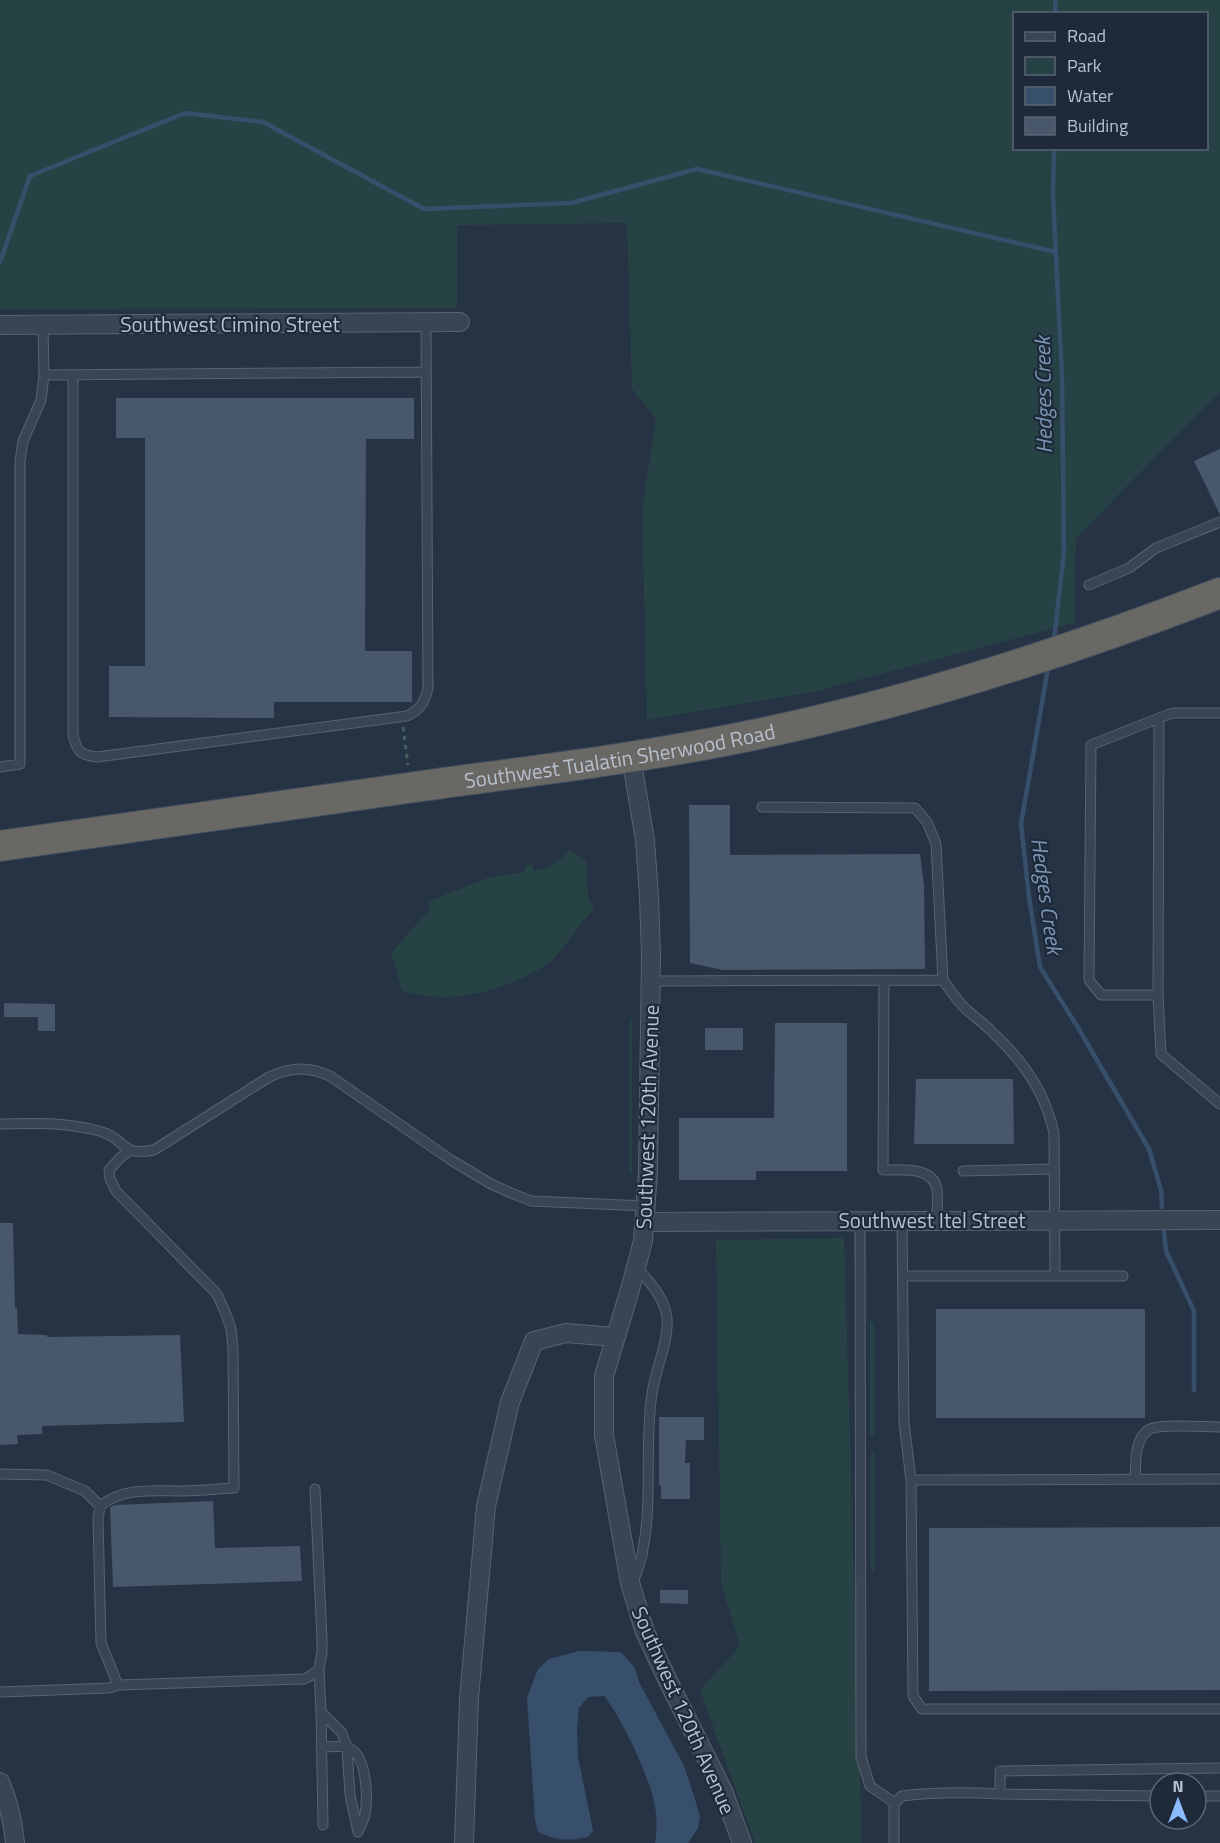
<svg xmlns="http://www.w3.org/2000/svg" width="1220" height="1843" font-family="'Titillium Web',sans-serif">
<rect width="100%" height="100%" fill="#253344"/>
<!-- green -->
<path fill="#274245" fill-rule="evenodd" d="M 0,0 L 1220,0 L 1220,392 L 1076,538 L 1074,623 L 813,692 L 647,720 L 642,509 L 656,419 L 632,389 L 627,223 L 457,225 L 457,308 L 0,309 ZM 1014,14 L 1206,14 L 1206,148 L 1014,148 Z
M 570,850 L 586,861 L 588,895 L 594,910 C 577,925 568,945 552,960 C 544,968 534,972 524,977 C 485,996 444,1003 402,991 L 391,953 L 429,910 L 429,901 L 490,877 L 525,872 L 525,866 L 532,865 L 534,871 C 547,870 561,860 570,850 Z
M 630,1018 L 632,1018 L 632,1173 L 629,1173 Z
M 844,1238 L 862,1843 L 755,1843 L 700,1690 L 740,1646 L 721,1583 L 716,1240 Z
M 870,1322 L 874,1322 L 874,1436 L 870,1436 Z
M 871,1452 L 874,1452 L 874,1571 L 871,1571 Z"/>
<!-- water -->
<path fill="#384f6c" d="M 579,1651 L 621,1652 L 635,1668 L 639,1682 L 684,1766 L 695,1799 L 700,1817 L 698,1828 L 688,1843 L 655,1843 C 657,1830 657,1819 655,1806 C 651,1780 621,1716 604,1696 L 588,1697 L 579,1708 L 577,1728 L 578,1757 L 593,1831 L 588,1837 C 568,1841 557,1841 538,1832 L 535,1820 L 527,1698 L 538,1669 L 549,1659 Z"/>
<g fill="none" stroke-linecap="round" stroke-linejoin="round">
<!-- stream -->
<path stroke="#384f6c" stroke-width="4.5" d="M 1055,0 L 1056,14
M 0,262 L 30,176 L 185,113 L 263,122 L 424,209 L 571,203 L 697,169 L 1056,252
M 1054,639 L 1064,552 L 1062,377 L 1053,196 L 1054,148
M 1048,668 L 1021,824 L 1029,897 L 1040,967 L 1077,1026 L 1149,1149 L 1161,1190 L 1162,1207
M 1164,1232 L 1166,1251 L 1194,1311 L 1194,1390"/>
</g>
<!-- building -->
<path fill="#49576b" d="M 116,398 L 414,398 L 414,439 L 366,439 L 365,651 L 412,651 L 412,702 L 274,702 L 274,718 L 109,717 L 109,666 L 145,666 L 145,438 L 116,438 Z
M 1220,449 L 1220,515 L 1194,461 Z
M 689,805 L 730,805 L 730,855 L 920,854 L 924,885 L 925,969 L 723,970 L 690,963 Z
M 4,1003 L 55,1004 L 55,1031 L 38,1031 L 38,1017 L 4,1017 Z
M 775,1023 L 847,1023 L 847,1171 L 756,1171 L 756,1180 L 679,1180 L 679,1118 L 774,1118 Z
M 705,1028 L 743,1028 L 743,1050 L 705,1050 Z
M 916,1079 L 1013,1079 L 1014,1144 L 914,1144 Z
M 0,1223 L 13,1223 L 15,1308 L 17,1308 L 18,1334 L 47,1335 L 47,1337 L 180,1335 L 184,1422 L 42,1426 L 42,1434 L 17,1435 L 18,1444 L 0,1445 Z
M 936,1309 L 1145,1309 L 1145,1418 L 936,1418 Z
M 659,1417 L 704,1417 L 704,1440 L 686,1440 L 685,1463 L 690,1463 L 690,1499 L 661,1499 L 661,1485 L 659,1485 Z
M 213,1501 L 215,1548 L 300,1546 L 302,1581 L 113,1587 L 110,1507 L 115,1505 Z
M 1220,1527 L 1220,1690 L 929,1691 L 929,1528 Z
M 660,1590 L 688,1590 L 688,1604 L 660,1603 Z"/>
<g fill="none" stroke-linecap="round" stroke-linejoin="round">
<defs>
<path id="service" d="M 44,375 L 426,372
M 73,376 L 73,735 C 77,752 81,755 97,757 L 407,716 C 420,710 424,703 428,689 L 426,322
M 1089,585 L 1129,568 L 1156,548 L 1220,522
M 1220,713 L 1172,713 L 1091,745 L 1089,980 L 1101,995 L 1158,995 L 1161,1054 L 1220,1104
M 0,767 L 20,764 L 20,461 L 23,441 L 41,400 L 44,375 L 43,325
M 762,807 L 915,808 L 927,822 L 936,844 L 943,980
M 651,981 L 943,980 C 950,990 957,1001 966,1009 C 973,1016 983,1022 990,1030 C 1021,1058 1046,1092 1054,1134 L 1055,1276
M 884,981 L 883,1170 C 901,1170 934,1166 937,1190 C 938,1200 937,1210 937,1220
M 1158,995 L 1159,718
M 0,1124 C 37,1123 63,1122 99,1131 C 127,1138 118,1157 154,1150 L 269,1077 C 292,1067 307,1066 330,1076 L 451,1160 L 491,1184 L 511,1193 L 531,1201 L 646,1206
M 130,1151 L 121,1157 L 109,1170 L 110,1179 L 116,1191 L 217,1294 L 226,1314 L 231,1329 L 233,1349 L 234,1488 C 216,1489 199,1491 182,1491 C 153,1491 124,1487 100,1506 L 98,1519 L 101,1643 L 118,1685 L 304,1679 L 312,1675 L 319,1669
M 963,1171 L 1055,1169
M 860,1220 L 861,1757 L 870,1786 L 895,1803
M 902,1220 L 904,1422 L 911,1480 L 1220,1479
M 903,1276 L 1123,1276
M 0,1474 L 47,1475 L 85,1491 L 100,1506
M 1135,1479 C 1136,1464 1134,1440 1148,1430 C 1158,1423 1206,1427 1220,1427
M 911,1480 L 913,1696 L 922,1709 L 1220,1709
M 315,1489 L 322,1639 L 322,1652 L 319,1669 L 321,1712 L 323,1825
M 634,1580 C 637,1570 642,1560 643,1549 C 653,1498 644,1445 652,1394 C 655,1370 669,1342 667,1318 C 665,1298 649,1281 637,1268
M 0,1692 L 109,1688 L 118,1685
M 321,1712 L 342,1733 L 347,1747 L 350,1795 L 358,1832
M 321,1747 C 329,1747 342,1745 349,1748 C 367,1756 368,1797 365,1814 C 364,1820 360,1826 358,1832
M 1000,1794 L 1160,1796
M 1196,1796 L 1220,1796
M 894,1843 L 894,1810 L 895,1803 L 902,1796 C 935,1792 967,1792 1000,1794 L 1000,1771 L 1220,1768"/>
<path id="minor" d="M 0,325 L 460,322
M 631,757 L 645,840 L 649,896 L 651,957 L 648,1172 L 643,1241 L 629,1293 L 604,1376 L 604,1435 L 630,1583 L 645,1632 L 669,1683 L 723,1791 L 742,1843
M 644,1222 L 1220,1220
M 0,1782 C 9,1802 13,1822 15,1843
M 464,1843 L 469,1698 L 486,1506 L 510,1402 L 534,1341 L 566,1333 L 615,1337"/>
<g id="trunk">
<path id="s1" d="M 0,846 C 143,826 286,805 429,785 C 539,770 649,757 758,734 C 915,701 1070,651 1220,593"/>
</g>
</defs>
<!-- service casing -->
<use href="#service" stroke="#586371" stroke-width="11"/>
<!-- minor casing -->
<use href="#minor" stroke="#586371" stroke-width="20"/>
<!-- trunk casing -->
<use href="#trunk" stroke="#44505e" stroke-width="32"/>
<!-- path -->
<path stroke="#465f61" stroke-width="3" stroke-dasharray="4.5 4.5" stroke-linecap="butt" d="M 403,727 L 408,765"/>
<!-- service -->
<use href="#service" stroke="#3a4554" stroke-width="9"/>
<!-- minor -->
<use href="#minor" stroke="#3a4554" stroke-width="18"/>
<!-- trunk -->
<use href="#trunk" stroke="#696865" stroke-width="30"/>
</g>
<g text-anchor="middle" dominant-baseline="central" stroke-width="4.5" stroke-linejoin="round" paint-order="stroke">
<!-- street labels -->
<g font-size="21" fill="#b7c0cd" stroke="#1e2a39">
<text x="230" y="324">Southwest Cimino Street</text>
<text stroke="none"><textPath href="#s1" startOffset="626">Southwest Tualatin Sherwood Road</textPath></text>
<text transform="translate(647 1117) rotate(-88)">Southwest 120th Avenue</text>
<text x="932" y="1220">Southwest Itel Street</text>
<text transform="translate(684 1710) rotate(66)">Southwest 120th Avenue</text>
</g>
<!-- water labels -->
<g font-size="22" font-style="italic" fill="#7c97b6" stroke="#1e2a39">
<text transform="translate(1043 395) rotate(-91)">Hedges Creek</text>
<text transform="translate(1047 896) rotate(82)">Hedges Creek</text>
</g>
</g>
<!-- legend -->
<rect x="1013" y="12" width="195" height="138" fill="#1e2a39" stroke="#5b6674" stroke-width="1.5"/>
<rect x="1025" y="32" width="30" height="9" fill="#3a4554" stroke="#5b6674" stroke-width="1.5"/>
<text x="1067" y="42" font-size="18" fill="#b7c0cd">Road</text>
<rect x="1025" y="57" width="30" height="18" fill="#274245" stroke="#5b6674" stroke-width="1.5"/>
<text x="1067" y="72" font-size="18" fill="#b7c0cd">Park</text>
<rect x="1025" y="87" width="30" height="18" fill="#384f6c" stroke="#5b6674" stroke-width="1.5"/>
<text x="1067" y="102" font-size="18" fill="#b7c0cd">Water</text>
<rect x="1025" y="117" width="30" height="18" fill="#49576b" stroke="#5b6674" stroke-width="1.5"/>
<text x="1067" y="132" font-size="18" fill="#b7c0cd">Building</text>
<!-- north arrow -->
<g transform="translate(1178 1801)"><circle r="28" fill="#1e2a39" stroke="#5b6674" stroke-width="1.5"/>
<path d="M0-4.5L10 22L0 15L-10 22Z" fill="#8bbafe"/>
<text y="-9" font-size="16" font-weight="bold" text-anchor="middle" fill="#b7c0cd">N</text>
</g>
</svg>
